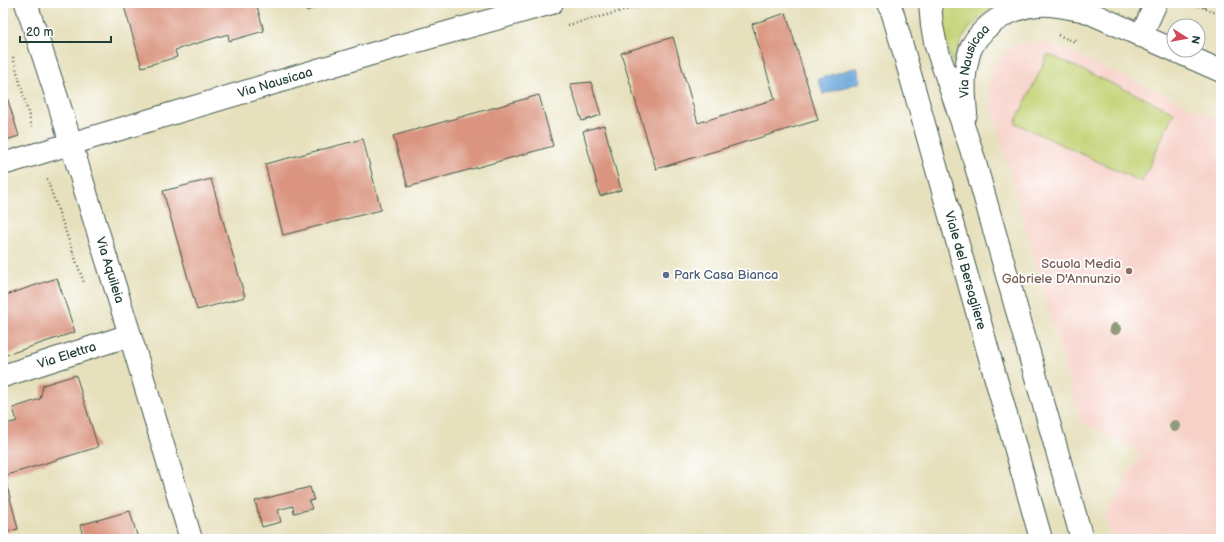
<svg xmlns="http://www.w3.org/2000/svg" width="1224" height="542" font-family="'Balsamiq Sans',sans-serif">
<rect width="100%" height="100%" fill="#fff"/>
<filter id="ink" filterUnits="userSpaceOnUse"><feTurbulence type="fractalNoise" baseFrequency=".025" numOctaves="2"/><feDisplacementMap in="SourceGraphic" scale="8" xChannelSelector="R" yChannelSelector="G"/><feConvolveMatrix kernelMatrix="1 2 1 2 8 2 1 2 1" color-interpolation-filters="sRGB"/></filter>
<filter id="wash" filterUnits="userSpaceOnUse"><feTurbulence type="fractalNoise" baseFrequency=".012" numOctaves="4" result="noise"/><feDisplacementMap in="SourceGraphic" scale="16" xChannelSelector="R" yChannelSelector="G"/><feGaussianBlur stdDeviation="0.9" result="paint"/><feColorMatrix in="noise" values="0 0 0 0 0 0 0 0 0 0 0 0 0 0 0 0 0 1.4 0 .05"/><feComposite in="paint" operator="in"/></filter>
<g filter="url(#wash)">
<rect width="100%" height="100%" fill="#e6e0bc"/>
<!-- built -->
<path fill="#f7d1c8" d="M 1032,42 L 1049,43 L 1221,120 L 1221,539 L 1112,539 L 1105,516 L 1141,454 L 1080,421 L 990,102 L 989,84 L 993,67 L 999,59 L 1008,50 L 1021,44 Z"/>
<!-- green -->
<path fill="#c3d173" stroke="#718754" d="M 941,3 L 1002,3 C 984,12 966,27 959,46 C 956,52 955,58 953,64 C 947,46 936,22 941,3 Z
M 1048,54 L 1174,112 L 1142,182 L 1015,123 Z"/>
<!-- water -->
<path fill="#65a3d7" stroke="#427086" d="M 857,67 L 861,82 L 823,94 L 818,79 Z"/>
<g id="blocks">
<!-- building -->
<path fill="#da947f" d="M 123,3 L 256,3 L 264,31 L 229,41 L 228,34 L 175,50 L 177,57 L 142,67 Z
M 304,3 L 331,3 L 306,11 Z
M 786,13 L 818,120 L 656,169 L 621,53 L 673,37 L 698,123 L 775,99 L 752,24 Z
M 591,82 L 601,115 L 582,121 L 570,84 Z
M 3,84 L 19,136 L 3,141 Z
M 539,95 L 553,146 L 408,187 L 393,136 Z
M 604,125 L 621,190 L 600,196 L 583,131 Z
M 363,139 L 381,210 L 283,235 L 265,164 Z
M 211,179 L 245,297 L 197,310 L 163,191 Z
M 57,278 L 75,332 L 3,356 L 3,296 Z
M 76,375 L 98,447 L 4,476 L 3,472 L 3,425 L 17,421 L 13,408 L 40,399 L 43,385 Z
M 6,482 L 18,529 L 3,533 L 3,483 Z
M 310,487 L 314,500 L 309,501 L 312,509 L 294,513 L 293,506 L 278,510 L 281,522 L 262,527 L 255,501 Z
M 130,511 L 138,539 L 84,539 L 80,525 Z"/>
</g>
</g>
<g filter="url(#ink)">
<use href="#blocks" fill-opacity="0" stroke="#3d5548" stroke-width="1"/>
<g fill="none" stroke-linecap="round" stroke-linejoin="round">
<defs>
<g id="minor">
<path id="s1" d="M 26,3 L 59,104 L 86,193 L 130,335 L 191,539"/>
<path id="s2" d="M 887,3 L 892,11 L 899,35 L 1041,539"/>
<path d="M 930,3 L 932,26 L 936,46 L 971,149 L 1082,539"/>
<path d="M 1072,5 L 1221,71"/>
<path d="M 1141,36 L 1156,3"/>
<path id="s3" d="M 966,114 C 965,99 963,82 966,68 C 967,62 969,53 971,48 C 985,20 1020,3 1050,5 C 1062,6 1074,9 1086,11"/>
<path id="s4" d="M 3,164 L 368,55 L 552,3"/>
<path id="s5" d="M 3,376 L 130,335"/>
</g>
</defs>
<!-- minor casing -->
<use href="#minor" stroke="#3d5548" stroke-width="24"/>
<!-- path -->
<path stroke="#3d5548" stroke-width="2.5" stroke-dasharray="1 3" stroke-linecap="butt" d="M 1191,3 L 1221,15
M 1205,8 L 1207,3
M 568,25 L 653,3
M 1058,35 L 1075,42 L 1077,37
M 13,57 L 32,127
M 47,179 L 84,283"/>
<!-- minor -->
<use href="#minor" stroke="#fff" stroke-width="22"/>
</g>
<!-- trees -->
<g fill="#8f9b7a">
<circle cx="1115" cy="329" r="6"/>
<circle cx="1175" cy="426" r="6"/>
</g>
</g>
<!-- markers -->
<circle fill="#8d6e63" stroke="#fff" stroke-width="1.5" cx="1129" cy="271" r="4"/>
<circle fill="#5c6f8a" stroke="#fff" stroke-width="1.5" cx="666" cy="275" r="4"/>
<g text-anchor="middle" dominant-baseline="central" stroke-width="3.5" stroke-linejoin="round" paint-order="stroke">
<!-- street labels -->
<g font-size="13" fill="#1f3d34" stroke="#fff">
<text stroke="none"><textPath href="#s3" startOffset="55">Via Nausicaa</textPath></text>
<text stroke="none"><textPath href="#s4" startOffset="284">Via Nausicaa</textPath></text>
<text stroke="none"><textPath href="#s1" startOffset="280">Via Aquileia</textPath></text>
<text stroke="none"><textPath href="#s2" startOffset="279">Viale del Bersagliere</textPath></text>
<text stroke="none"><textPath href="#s5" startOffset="67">Via Elettra</textPath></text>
</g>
<!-- education labels -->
<g font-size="13" fill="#785e54" stroke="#fff" text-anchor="end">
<text x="1121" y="264">Scuola Media<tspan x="1121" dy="15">Gabriele D'Annunzio</tspan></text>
</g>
<!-- service labels -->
<g font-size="13" fill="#4e5e75" stroke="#fff" text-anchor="start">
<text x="674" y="275">Park Casa Bianca</text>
</g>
</g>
<!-- margin -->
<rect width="1224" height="542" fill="none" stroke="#fff" stroke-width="16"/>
<!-- north arrow -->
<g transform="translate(1186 38) rotate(101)"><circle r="19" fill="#ffffff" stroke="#a5b1ae"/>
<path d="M0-3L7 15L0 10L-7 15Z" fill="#d1495b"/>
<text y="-6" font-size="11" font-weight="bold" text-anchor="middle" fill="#1f3d34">N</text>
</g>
<!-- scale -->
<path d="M20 36v6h91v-6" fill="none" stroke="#1f3d34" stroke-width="2"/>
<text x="26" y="36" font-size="12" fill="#1f3d34" stroke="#ffffff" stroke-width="3" paint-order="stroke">20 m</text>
</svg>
